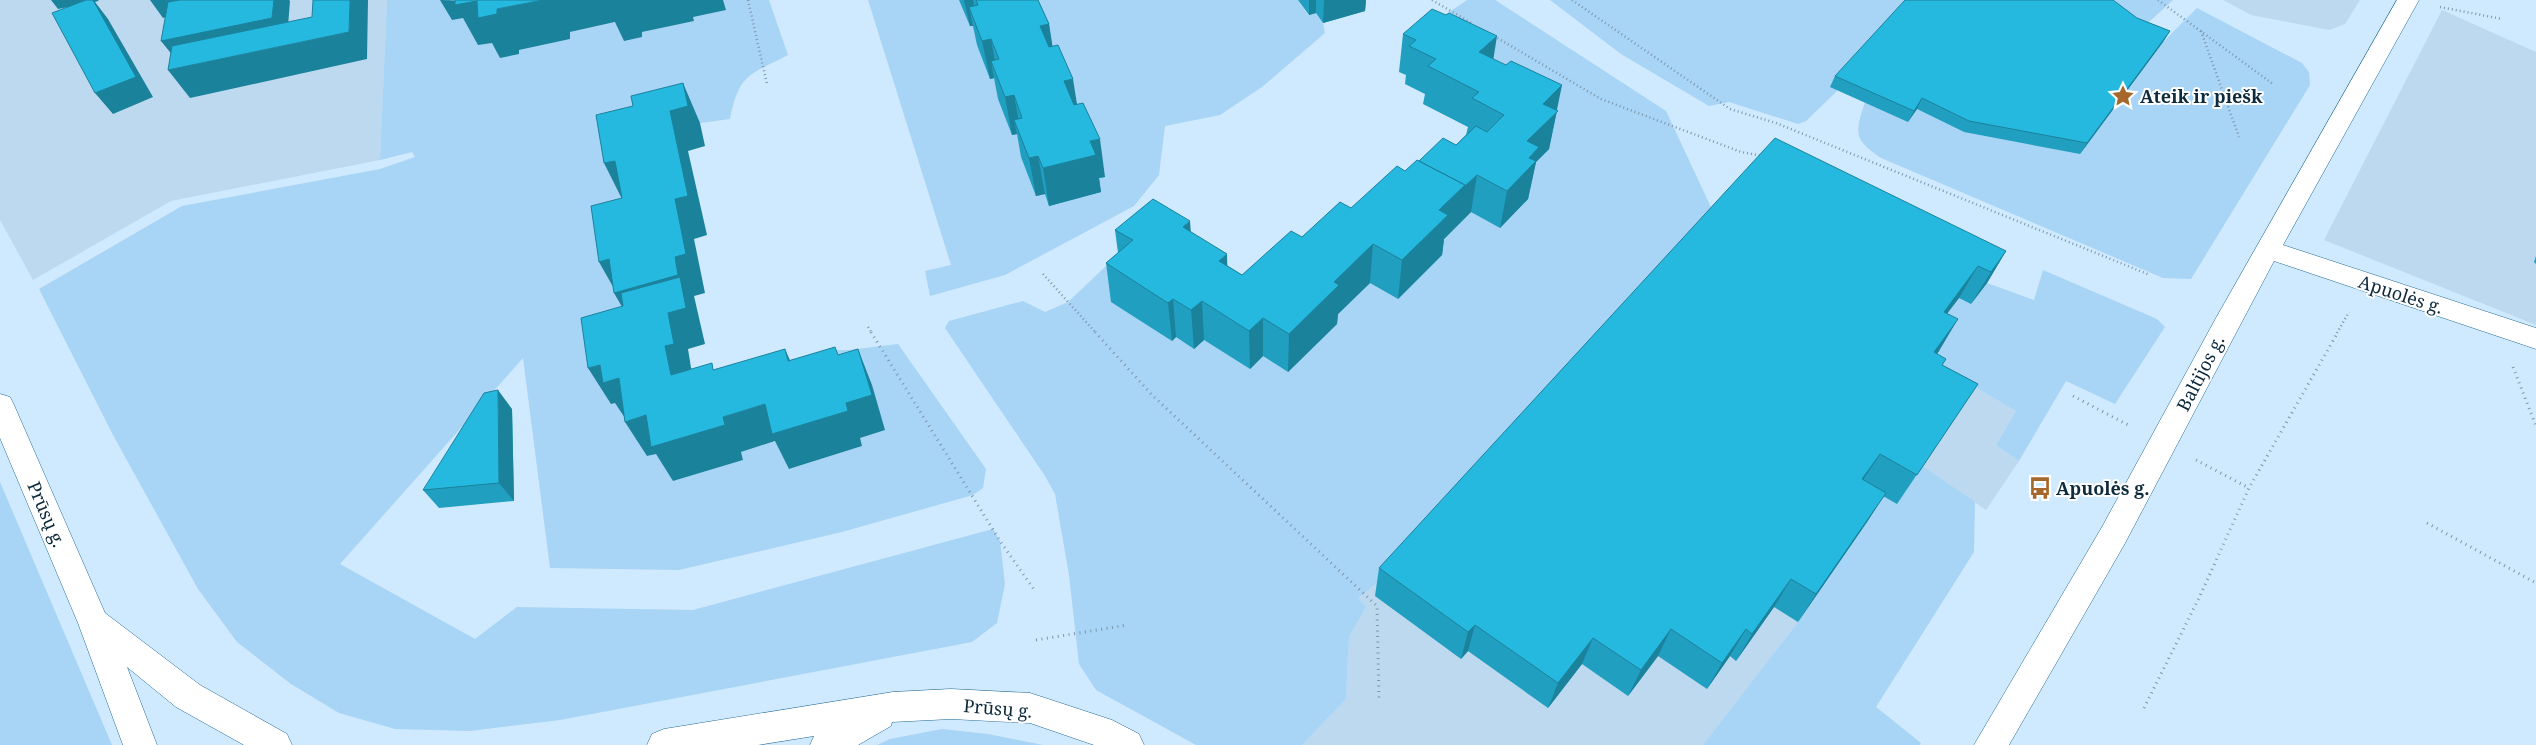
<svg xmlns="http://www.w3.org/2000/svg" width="2536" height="745" font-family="'Noto Serif',serif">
<rect width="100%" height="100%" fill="#cfeafe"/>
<!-- built -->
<path fill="#bcd9ef" d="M 0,0 L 387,0 L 380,160 L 171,201 L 33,280 L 0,220 Z
M 2223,0 L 2360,0 L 2345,24 L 2329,30 L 2251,15 Z
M 2442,10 L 2536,52 L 2536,325 L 2324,240 Z
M 1987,283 L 1931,362 L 2016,411 L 1996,445 L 2019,461 L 1986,510 L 1923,466 L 1897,504 L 1862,484 L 1867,522 L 1798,622 L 1703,745 L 1302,745 L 1346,699 L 1349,637 L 1366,607 L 1358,598 L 1412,555 Z"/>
<!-- green -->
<path fill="#a8d4f5" d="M 387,0 L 452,0 L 468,17 L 519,54 L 519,50 L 570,39 L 570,32 L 621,21 L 642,32 L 693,21 L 693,17 L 723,0 L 769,0 L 788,55 C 750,75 739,73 730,119 L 700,123 L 624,203 L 631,298 L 622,401 L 648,456 L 667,450 L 673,481 L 743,460 L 741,452 L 782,439 L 790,469 L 862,446 L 827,350 L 848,350 L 898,344 L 986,469 L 983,488 L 973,495 L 842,532 L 679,570 L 550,568 L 523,358 L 340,564 L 475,639 L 517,607 L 693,610 L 993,529 L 1000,541 L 1005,584 L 997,623 L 972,642 L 560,720 L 470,731 L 395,729 L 339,713 L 291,684 L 237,642 L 198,589 L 113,435 L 39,289 L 182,206 L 380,169 L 415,157 L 412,152 L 380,160 Z
M 868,0 L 1298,0 L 1308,15 L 1316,13 L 1323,23 L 1325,33 L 1262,87 L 1220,115 L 1165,126 L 1159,175 L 1134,206 L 1005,275 L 930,296 L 925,271 L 951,265 Z
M 1467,0 L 1495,0 L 1666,111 L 1717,220 L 1412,555 L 1358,598 L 1366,607 L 1349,637 L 1346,699 L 1302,745 L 1196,745 L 1096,690 L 1079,664 L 1069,575 L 1055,494 L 1045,476 L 945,328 L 949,321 L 1023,301 L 1045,312 L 1068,302 L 1144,230 L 1172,341 L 1176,337 L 1194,349 L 1204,340 L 1250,369 L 1263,356 L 1288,372 L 1337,324 L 1331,320 L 1370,283 L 1398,299 L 1442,255 L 1433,250 L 1471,212 L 1528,199 L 1420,32 Z
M 1550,0 L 1910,0 L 1831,86 L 1838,90 L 1806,121 L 1798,124 L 1729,102 L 1709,106 L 1621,54 Z
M 2092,0 L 2173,0 L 2138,32 Z
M 2197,8 L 2302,63 L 2309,72 L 2310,85 L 2191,279 L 2163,278 L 1881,158 C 1853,139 1855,133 1865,102 L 1917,109 L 1964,132 L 2163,42 Z
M 2043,270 L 2157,319 L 2165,327 L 2115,404 L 2066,381 L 2019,461 L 1996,445 L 2016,411 L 1930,361 L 1925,343 L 1959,298 L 1971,304 L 1987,283 L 2034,300 Z
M 1923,466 L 1975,502 L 1974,552 L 1876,707 L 1921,743 L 1920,745 L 1703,745 L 1798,622 L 1867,522 L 1844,508 Z
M 0,482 L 112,745 L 0,745 Z
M 942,729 L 988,734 L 1043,745 L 877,745 L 890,739 Z"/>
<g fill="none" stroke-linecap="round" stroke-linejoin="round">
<defs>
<path id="secondary" d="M 2397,0 L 2419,0 L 2283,245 L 2536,328 L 2536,349 L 2274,261 L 2124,545 L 2009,745 L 1974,745 L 2102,527 L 2216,318 Z
M 0,394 L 10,397 L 14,405 L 105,613 L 200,685 L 287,734 L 292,745 L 244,745 L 176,707 L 127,667 L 157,745 L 123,745 L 78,623 L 0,438 Z
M 951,689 L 1030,693 L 1112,720 L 1139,734 L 1144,745 L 1094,745 L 1030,723 L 951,719 L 892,722 L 891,726 L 858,745 L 810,745 L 814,736 L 758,745 L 647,745 L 652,734 L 664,729 L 893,692 Z"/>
</defs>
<!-- secondary casing -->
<use href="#secondary" stroke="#216895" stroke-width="1"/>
<!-- path-far1 -->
<path stroke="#7c97ab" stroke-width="2.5" stroke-dasharray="1 3" stroke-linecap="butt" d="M 748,0 L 767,84
M 1432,0 L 1473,24
M 1572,0 L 1730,109 L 1776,123 L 2150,275
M 2158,0 L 2273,84
M 2440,7 L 2502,19
M 2201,31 L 2239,137
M 1494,36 L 1601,99 L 1741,152 L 1763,156
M 1043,274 L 1096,333
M 868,327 L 872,333
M 2337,333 L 2349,312"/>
<!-- path -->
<path stroke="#7c97ab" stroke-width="3" stroke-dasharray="1 4.5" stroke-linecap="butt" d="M 871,332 L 1000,541 L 1035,591
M 1095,332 L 1152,395 L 1377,606 L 1379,700
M 2513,367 L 2536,426
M 2073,396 L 2130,426
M 2196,460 L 2249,488
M 2427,523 L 2536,583
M 1036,640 L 1127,625
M 2144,708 L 2199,598 L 2249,488 L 2338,332"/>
<!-- secondary -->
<use href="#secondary" fill="#fff" fill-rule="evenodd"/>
</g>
<!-- wall -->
<path fill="#219fc0" d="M 959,0 L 1038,0 L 1049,24 L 1052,46 L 1077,104 L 1105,177 L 1099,178 L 1101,192 L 1049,206 L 1045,194 L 1036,196 L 1021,157 L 1017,134 L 1012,135 L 998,99 L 994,78 L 990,79 L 977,45 L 973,26 L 970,26 Z
M 1298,0 L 1366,0 L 1365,11 L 1323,23 L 1316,13 L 1309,15 Z
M 2137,18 L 2170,31 L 2163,42 L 2080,154 L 1964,132 L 1917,109 L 1908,122 L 1830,87 L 1835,76 Z
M 1403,34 L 1494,59 L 1557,111 L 1549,149 L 1536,162 L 1528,199 L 1500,228 L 1471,212 L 1444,239 L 1442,255 L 1398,299 L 1370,283 L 1338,314 L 1337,324 L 1288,372 L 1263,356 L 1250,369 L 1204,340 L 1194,349 L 1176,337 L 1172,341 L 1111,302 L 1106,263 L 1118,253 L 1115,230 L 1191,232 L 1228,266 L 1242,275 L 1302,237 L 1351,208 L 1405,171 L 1419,161 L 1456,145 L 1466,135 L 1468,127 L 1423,104 L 1425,94 L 1405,84 L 1406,75 L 1399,72 Z
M 2006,251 L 1987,283 L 1971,304 L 1959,298 L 1947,313 L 1939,351 L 1937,354 L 1942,365 L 1978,384 L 1897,504 L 1883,496 L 1867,522 L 1798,622 L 1774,607 L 1736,661 L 1730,656 L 1707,689 L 1658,656 L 1628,696 L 1582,664 L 1548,708 L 1468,651 L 1461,659 L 1375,596 L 1379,568 Z
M 2536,256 L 2536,264 L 2534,262 Z
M 512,409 L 514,501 L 439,508 L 423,490 Z"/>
<!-- shaded-wall -->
<path fill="#1b829c" d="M 51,0 L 99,0 L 98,1 L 95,2 L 108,19 L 153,97 L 113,114 L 95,93 L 94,2 L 58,9 Z
M 150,0 L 250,0 L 163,18 Z
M 274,0 L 289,0 L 290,1 L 287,39 L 178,62 L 161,41 Z
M 350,0 L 368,0 L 367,59 L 190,98 L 168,70 L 349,32 Z
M 440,0 L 477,1 L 497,9 L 543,0 L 723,0 L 726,10 L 693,17 L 694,21 L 642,32 L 642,37 L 624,41 L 615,22 L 570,32 L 570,39 L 519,50 L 519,54 L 500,58 L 492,43 L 478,45 L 463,18 L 452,20 Z
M 964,0 L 973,0 L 978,24 L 969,7 L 973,26 L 970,26 Z
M 1309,0 L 1316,0 L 1316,13 L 1309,15 Z
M 1324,0 L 1366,0 L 1365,11 L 1323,23 Z
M 1049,24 L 1055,62 L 1040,26 Z
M 2170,31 L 2163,42 L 2080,154 L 2087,143 Z
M 1497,36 L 1491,74 L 1479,52 Z
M 991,39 L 998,77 L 991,61 L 994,78 L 990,79 L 982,41 Z
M 1073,79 L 1079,117 L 1064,81 Z
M 683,83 L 700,123 L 705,146 L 688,151 L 707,235 L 694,239 L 705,293 L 694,296 L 705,344 L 688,349 L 693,380 L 690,411 L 636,331 L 614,293 L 616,292 L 599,262 L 609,259 L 675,257 L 675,199 L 670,111 Z
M 1562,85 L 1549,149 L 1536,162 L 1528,199 L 1500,228 L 1507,191 L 1527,141 L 1543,104 Z
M 1014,95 L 1021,133 L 1014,120 L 1017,134 L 1012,135 L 1005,97 Z
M 1922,98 L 1917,109 L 1908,122 L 1914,111 Z
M 1100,139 L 1105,177 L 1099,178 L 1101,192 L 1049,206 L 1043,168 L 1090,141 Z
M 1038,156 L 1045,194 L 1036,196 L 1029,158 Z
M 615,161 L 624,203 L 604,163 Z
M 1477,175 L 1471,212 L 1444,239 L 1442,255 L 1398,299 L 1402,260 L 1439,210 L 1465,185 Z
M 1190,221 L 1193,260 L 1183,227 Z
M 1373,244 L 1370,283 L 1338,314 L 1337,324 L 1288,372 L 1289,334 L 1334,282 Z
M 2006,251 L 1987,283 L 1971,304 L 1991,272 Z
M 1227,254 L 1228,293 L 1219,261 Z
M 1978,266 L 1959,298 L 1925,343 L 1944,312 Z
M 1173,299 L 1176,337 L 1172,341 L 1168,303 Z
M 1202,301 L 1204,340 L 1194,349 L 1191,310 Z
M 1263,318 L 1263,356 L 1250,369 L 1249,331 Z
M 1958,319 L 1939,351 L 1915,383 L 1934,352 Z
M 785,349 L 801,385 L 788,361 Z
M 858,349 L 872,385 L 885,430 L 860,438 L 862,446 L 789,469 L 775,441 L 741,452 L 743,460 L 673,481 L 656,454 L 647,456 L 625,422 L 646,415 L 723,417 L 765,404 L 846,403 Z
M 600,365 L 619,378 L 625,418 L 615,403 L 611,404 L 588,368 Z
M 498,390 L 512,409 L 514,501 L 499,483 Z
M 1880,454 L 1861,483 L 1862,479 Z
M 1886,493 L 1867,522 L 1798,622 L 1816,594 Z
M 1791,579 L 1774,607 L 1736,661 L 1752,634 Z
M 1475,625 L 1468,651 L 1461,659 L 1468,632 Z
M 1671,629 L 1658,656 L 1628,696 L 1641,670 Z
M 1746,629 L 1730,656 L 1707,689 L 1722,663 Z
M 1593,638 L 1582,664 L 1548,708 L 1558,683 Z"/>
<!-- building -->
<path fill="#26b9df" stroke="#1b829c" d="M 86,0 L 93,0 L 136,77 L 95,93 L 52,13 Z
M 180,0 L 274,0 L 272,18 L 161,41 L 168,2 Z
M 313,0 L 350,0 L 349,32 L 168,70 L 172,46 L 312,17 Z
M 455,0 L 543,0 L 497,9 L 497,14 L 478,18 L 477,1 L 455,5 Z
M 976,0 L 1038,0 L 1049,24 L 1040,26 L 1049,47 L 1058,45 L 1073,79 L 1064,81 L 1074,105 L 1083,103 L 1100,139 L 1090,141 L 1096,155 L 1043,168 L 1038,156 L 1029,158 L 1014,120 L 1022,118 L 1014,95 L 1005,97 L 991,61 L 999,59 L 991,39 L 982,41 L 969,7 L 978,5 Z
M 1905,0 L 2113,0 L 2137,18 L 2170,31 L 2087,143 L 1969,121 L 1922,98 L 1914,111 L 1835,76 Z
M 1432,9 L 1446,15 L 1449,13 L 1497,36 L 1479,52 L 1506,65 L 1511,61 L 1562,85 L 1543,104 L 1558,111 L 1527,141 L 1539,147 L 1529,158 L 1536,161 L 1507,191 L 1477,175 L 1464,187 L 1465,185 L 1419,161 L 1443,138 L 1456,145 L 1476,126 L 1487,132 L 1504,115 L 1472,98 L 1479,92 L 1428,66 L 1436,59 L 1409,46 L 1416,40 L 1403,34 Z
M 683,83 L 688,106 L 670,111 L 688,196 L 675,199 L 686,254 L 675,257 L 678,275 L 614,293 L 609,259 L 599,262 L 591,206 L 622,198 L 615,161 L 604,163 L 596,115 L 633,106 L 631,96 Z
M 1775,138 L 2006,251 L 1991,272 L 1978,266 L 1944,312 L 1958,319 L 1934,352 L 1946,359 L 1942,365 L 1978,384 L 1917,475 L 1880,454 L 1862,479 L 1886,493 L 1816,594 L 1791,579 L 1752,634 L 1746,629 L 1722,663 L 1671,629 L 1641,670 L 1593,638 L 1558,683 L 1475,625 L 1468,632 L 1379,568 Z
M 1417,160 L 1465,185 L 1439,210 L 1448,215 L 1402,260 L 1373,244 L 1334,282 L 1339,285 L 1289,334 L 1263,318 L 1249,331 L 1202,301 L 1191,310 L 1173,299 L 1168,303 L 1106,263 L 1133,240 L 1115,230 L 1153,199 L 1190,221 L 1183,227 L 1227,254 L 1219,261 L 1242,275 L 1291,231 L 1302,237 L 1340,202 L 1351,208 L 1397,166 L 1405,171 Z
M 680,277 L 686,308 L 668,313 L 674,344 L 665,346 L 671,375 L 712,363 L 713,370 L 785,349 L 788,361 L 835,347 L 838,355 L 858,349 L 872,395 L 846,403 L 848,411 L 772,434 L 765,404 L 723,417 L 725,425 L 651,447 L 646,415 L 625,422 L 619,378 L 603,383 L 600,365 L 588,368 L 581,318 L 623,306 L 621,293 Z
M 498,390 L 499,483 L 423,490 L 484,393 Z"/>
<!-- icons -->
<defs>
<symbol id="sight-bare" viewBox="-9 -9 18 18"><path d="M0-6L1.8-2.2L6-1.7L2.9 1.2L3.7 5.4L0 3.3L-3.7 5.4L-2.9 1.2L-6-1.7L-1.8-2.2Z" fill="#a5672c" stroke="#fff" stroke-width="2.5" paint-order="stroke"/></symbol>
<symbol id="bus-bare" viewBox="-9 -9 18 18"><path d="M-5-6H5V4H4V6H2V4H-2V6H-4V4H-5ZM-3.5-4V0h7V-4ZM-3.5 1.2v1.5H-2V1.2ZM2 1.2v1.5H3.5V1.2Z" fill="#a5672c" stroke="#fff" stroke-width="2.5" paint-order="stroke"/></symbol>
</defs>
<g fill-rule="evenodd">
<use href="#sight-bare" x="2107" y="80" width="32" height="32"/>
<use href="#bus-bare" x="2024" y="472" width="32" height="32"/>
</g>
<g text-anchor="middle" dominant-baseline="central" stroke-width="4" stroke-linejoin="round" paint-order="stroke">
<!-- poi labels -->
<g font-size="18" font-weight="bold" fill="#0e2b3e" stroke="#fff" text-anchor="start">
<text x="2140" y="96">Ateik ir piešk</text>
<text x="2056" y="488">Apuolės g.</text>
</g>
<!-- street labels -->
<g font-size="18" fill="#0e2b3e" stroke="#fff">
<text transform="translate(2401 294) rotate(18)">Apuolės g.</text>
<text transform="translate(2200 373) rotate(-63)">Baltijos g.</text>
<text transform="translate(47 514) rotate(67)">Prūsų g.</text>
<text transform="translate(998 708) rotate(5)">Prūsų g.</text>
</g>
</g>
</svg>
